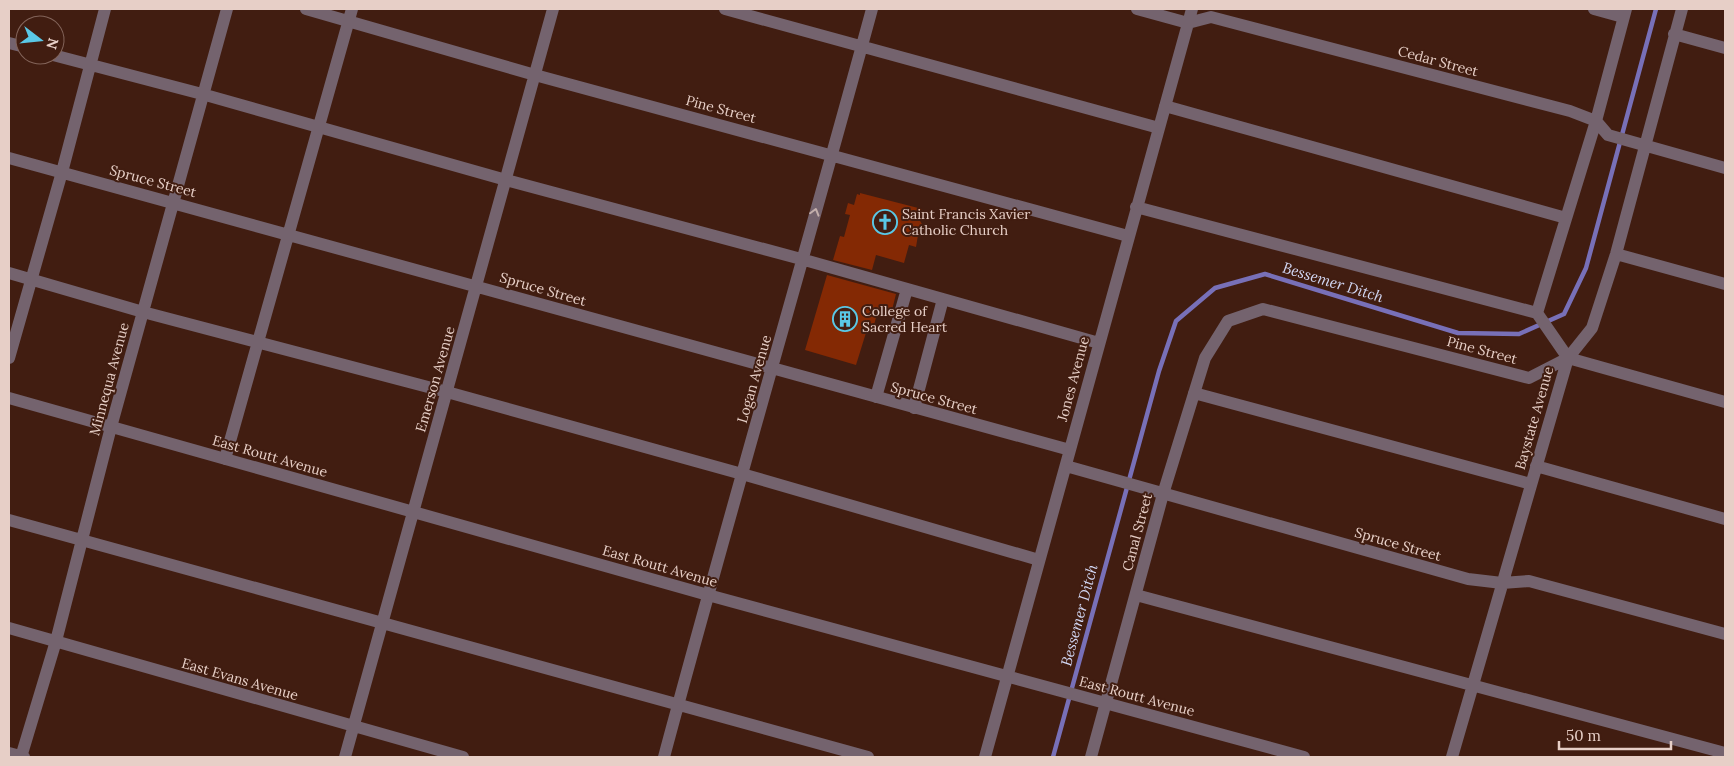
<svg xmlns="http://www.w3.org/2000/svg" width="1734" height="766" font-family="Lora,serif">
<rect width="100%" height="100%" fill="#411d11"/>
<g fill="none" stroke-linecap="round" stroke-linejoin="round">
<!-- stream -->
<path stroke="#7870b8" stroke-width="4.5" d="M 1053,757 L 1159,371 L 1176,321 L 1215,288 L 1265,274 L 1458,333 L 1519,334 L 1564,314 L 1586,268 L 1656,9"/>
</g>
<!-- building -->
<path fill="#842904" d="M 860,193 L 922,209 L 919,219 L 923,226 L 921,233 L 918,235 L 916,247 L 909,245 L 904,263 L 876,255 L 872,270 L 833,260 L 840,236 L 844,237 L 850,215 L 845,214 L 848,203 L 854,205 L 857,194 L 860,195 Z
M 827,275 L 896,294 L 891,314 L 878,310 L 874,325 L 869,323 L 856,365 L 805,350 Z"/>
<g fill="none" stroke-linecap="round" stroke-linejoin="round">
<!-- minor -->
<path stroke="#74636e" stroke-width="12" d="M 306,9 L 535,75 L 1128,236
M 725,9 L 1159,128
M 1137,9 L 1188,23 L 1211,17 L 1570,111 L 1596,121 L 1608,135 L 1725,168
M 1594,9 L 1623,17
M 1674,34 L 1725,48
M 9,43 L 25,47
M 53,55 L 202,94 L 506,180 L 801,259 L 1099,343
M 1165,106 L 1566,218
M 9,158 L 1070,450
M 1136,207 L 1537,313
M 1616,254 L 1725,284
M 9,273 L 143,312 L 447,392 L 742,474 L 1039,560
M 1537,313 L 1596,121 L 1626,9
M 1537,313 L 1568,358
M 9,358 L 62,172 L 105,9
M 1194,393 L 1531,484
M 876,397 L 907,289
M 9,398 L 708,595 L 1304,757
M 914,408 L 943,299
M 225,459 L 352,9
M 1066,466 L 1468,579 L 1502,583 L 1529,581 L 1725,634
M 1536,466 L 1725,519
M 9,520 L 868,757
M 1136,595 L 1725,753
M 9,628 L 463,757
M 9,753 L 24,757
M 21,757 L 56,641 L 111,427 L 227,9
M 345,757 L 553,9
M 664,757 C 731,507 804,259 872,9
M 985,757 L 1192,9
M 1091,757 L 1163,494 L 1205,358 L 1228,321 L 1263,309 L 1529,378 L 1568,358 L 1725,402
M 1452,757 L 1568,358 L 1592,328 L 1616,254 L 1682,9"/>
</g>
<!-- one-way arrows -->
<defs><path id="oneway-chevron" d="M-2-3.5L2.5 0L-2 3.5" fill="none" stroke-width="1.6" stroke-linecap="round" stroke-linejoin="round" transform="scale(1.25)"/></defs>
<use stroke="#c4afac" href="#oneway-chevron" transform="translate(815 212) rotate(-74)"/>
<!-- icons -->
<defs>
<symbol id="church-ring" viewBox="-11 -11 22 22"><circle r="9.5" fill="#411d11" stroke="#5ac8e6" stroke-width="1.5"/><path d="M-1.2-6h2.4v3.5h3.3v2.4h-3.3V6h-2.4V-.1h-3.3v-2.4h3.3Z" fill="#5ac8e6"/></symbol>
<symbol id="building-ring" viewBox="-11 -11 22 22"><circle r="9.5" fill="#411d11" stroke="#5ac8e6" stroke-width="1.5"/><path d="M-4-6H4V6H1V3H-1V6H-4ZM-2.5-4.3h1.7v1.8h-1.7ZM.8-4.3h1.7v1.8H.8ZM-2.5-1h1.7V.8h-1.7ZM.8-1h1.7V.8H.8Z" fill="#5ac8e6"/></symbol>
</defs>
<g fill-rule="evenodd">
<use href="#church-ring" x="871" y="208" width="28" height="28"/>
<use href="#building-ring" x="831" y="305" width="28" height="28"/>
</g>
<g text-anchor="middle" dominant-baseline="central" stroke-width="4" stroke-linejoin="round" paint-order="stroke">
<!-- street labels -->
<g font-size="14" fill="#e7cfc7" stroke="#411d11">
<text transform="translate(1438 61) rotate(15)">Cedar Street</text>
<text transform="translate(721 109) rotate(15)">Pine Street</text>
<text transform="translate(153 181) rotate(15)">Spruce Street</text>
<text transform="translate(543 289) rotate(16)">Spruce Street</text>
<text transform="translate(1482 350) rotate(15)">Pine Street</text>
<text transform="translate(109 379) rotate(-75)">Minnequa Avenue</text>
<text transform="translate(435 379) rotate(-74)">Emerson Avenue</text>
<text transform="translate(754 379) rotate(-74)">Logan Avenue</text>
<text transform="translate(1073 379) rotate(-75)">Jones Avenue</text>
<text transform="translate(934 398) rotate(15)">Spruce Street</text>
<text transform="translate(1534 418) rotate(-74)">Baystate Avenue</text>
<text transform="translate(270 456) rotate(16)">East Routt Avenue</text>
<text transform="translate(1137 532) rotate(-75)">Canal Street</text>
<text transform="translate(1398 544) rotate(16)">Spruce Street</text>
<text transform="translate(660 566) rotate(16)">East Routt Avenue</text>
<text transform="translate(240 679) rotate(16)">East Evans Avenue</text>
<text transform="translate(1137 696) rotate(15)">East Routt Avenue</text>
</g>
<!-- poi labels -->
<g font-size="14" fill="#e7cfc7" stroke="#411d11" text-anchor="start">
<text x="902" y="214">Saint Francis Xavier<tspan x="902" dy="16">Catholic Church</tspan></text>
<text x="862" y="311">College of<tspan x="862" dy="16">Sacred Heart</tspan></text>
</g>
<!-- water labels -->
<g font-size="15" font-style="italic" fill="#d2d7f3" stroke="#411d11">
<text transform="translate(1333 282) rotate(17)">Bessemer Ditch</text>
<text transform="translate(1079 615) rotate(-75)">Bessemer Ditch</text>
</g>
</g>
<!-- border -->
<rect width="1734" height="766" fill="none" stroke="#e7cfc7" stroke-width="20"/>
<!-- north arrow -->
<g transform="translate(40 40) rotate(106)"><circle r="24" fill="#411d11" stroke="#83645a"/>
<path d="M0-4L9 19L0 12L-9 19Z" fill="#5ac8e6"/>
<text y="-8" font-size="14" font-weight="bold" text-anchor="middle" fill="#e7cfc7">N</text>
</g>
<!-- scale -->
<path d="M1559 741v8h112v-8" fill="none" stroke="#e7cfc7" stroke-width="2.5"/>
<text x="1566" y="741" font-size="15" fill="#e7cfc7" stroke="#411d11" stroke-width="4" paint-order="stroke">50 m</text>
</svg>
